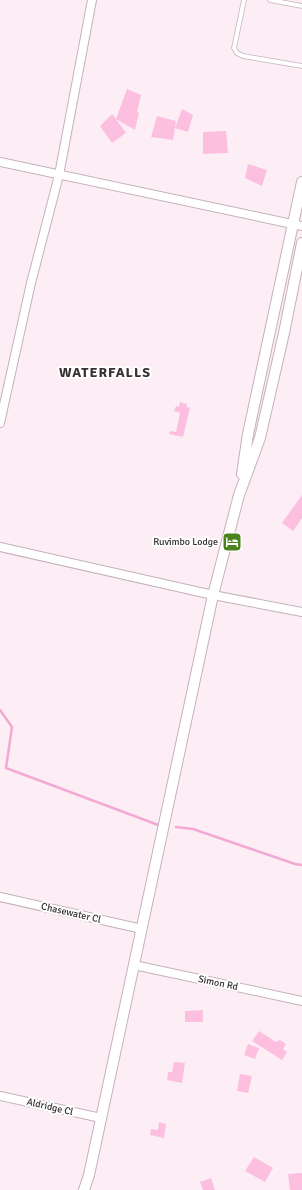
<svg xmlns="http://www.w3.org/2000/svg" width="302" height="1190" font-family="Signika,sans-serif">
<rect width="100%" height="100%" fill="#fdeef6"/>
<g fill="none" stroke-linecap="round" stroke-linejoin="round">
<!-- stream -->
<path stroke="#f4a9d3" stroke-width="2.5" d="M 0,710 L 12,727 L 6,768 L 161,826
M 176,827 L 193,829 L 295,864 L 302,865"/>
</g>
<!-- building -->
<path fill="#fcbfe0" d="M 127,89 L 141,95 L 137,112 L 139,113 L 135,130 L 116,119 L 126,133 L 112,143 L 100,126 L 112,114 L 116,119 Z
M 182,109 L 193,115 L 188,132 L 175,128 Z
M 157,116 L 176,121 L 173,140 L 151,137 Z
M 226,131 L 228,153 L 203,154 L 203,132 Z
M 248,164 L 267,170 L 262,186 L 245,178 Z
M 180,402 L 187,404 L 187,407 L 190,408 L 183,437 L 169,434 L 170,431 L 176,432 L 180,413 L 174,411 L 176,406 L 179,407 Z
M 302,495 L 302,518 L 293,531 L 282,523 Z
M 203,1010 L 203,1022 L 185,1022 L 185,1011 Z
M 259,1031 L 276,1042 L 280,1040 L 286,1044 L 283,1049 L 287,1052 L 282,1060 L 252,1041 Z
M 248,1044 L 259,1048 L 255,1059 L 244,1055 Z
M 174,1062 L 185,1063 L 182,1083 L 167,1080 L 168,1072 L 172,1072 Z
M 240,1074 L 252,1076 L 248,1093 L 237,1091 Z
M 159,1122 L 166,1124 L 164,1138 L 150,1135 L 151,1129 L 158,1130 Z
M 254,1157 L 273,1168 L 265,1182 L 245,1171 Z
M 302,1173 L 302,1190 L 290,1190 L 288,1174 Z
M 211,1178 L 215,1190 L 203,1190 L 200,1182 Z"/>
<g fill="none" stroke-linecap="round" stroke-linejoin="round">
<defs>
<path id="service" d="M 244,0 L 234,48 L 237,53 L 243,56 L 302,66
M 270,0 L 302,6"/>
<path id="minor" d="M 0,162 L 302,226
M 0,423 L 31,283 L 59,175 L 92,0
M 0,547 L 213,595 L 302,612
M 0,897 L 142,929
M 134,965 L 302,1001
M 0,1096 L 101,1118"/>
<path id="tertiary" d="M 242,474 L 248,434 L 302,182
M 84,1190 L 89,1175 L 213,595 L 239,495 L 260,438 L 284,333 L 302,243"/>
</defs>
<!-- service casing -->
<use href="#service" stroke="#c4b2bb" stroke-width="5.5"/>
<!-- minor casing -->
<use href="#minor" stroke="#c4b2bb" stroke-width="10"/>
<!-- tertiary casing -->
<use href="#tertiary" stroke="#c4b2bb" stroke-width="12"/>
<!-- service -->
<use href="#service" stroke="#fff" stroke-width="4"/>
<!-- minor -->
<use href="#minor" stroke="#fff" stroke-width="8"/>
<!-- tertiary -->
<use href="#tertiary" stroke="#fff" stroke-width="10"/>
</g>
<!-- icons -->
<defs>
<symbol id="hotel-square" viewBox="-11 -11 22 22"><rect x="-9" y="-9" width="18" height="18" rx="4" fill="#4a821c" stroke="#fff"/><path d="M-6-4.5h1.5V1H6V5H4.5V3h-9V5H-6ZM-4 0a1.8 1.8 0 1 1 3.6 0ZM.5 0V-2.5h3Q6-2.5 6 0Z" fill="#fff"/></symbol>
</defs>
<g fill-rule="evenodd">
<use href="#hotel-square" x="221" y="531" width="22" height="22"/>
</g>
<g text-anchor="middle" dominant-baseline="central" stroke-width="4" stroke-linejoin="round" paint-order="stroke">
<!-- poi labels -->
<g font-size="10" fill="#373034" stroke="#fff" text-anchor="end">
<text x="218" y="542">Ruvimbo Lodge</text>
</g>
<!-- street labels -->
<g font-size="10" fill="#373034" stroke="#fff">
<text transform="translate(71 913) rotate(13)">Chasewater Cl</text>
<text transform="translate(218 983) rotate(12)">Simon Rd</text>
<text transform="translate(50 1107) rotate(13)">Aldridge Cl</text>
</g>
<!-- district labels -->
<g font-size="14" font-weight="bold" letter-spacing="1" fill="#373034" stroke="#fff">
<text x="105" y="372">WATERFALLS</text>
</g>
</g>
</svg>
